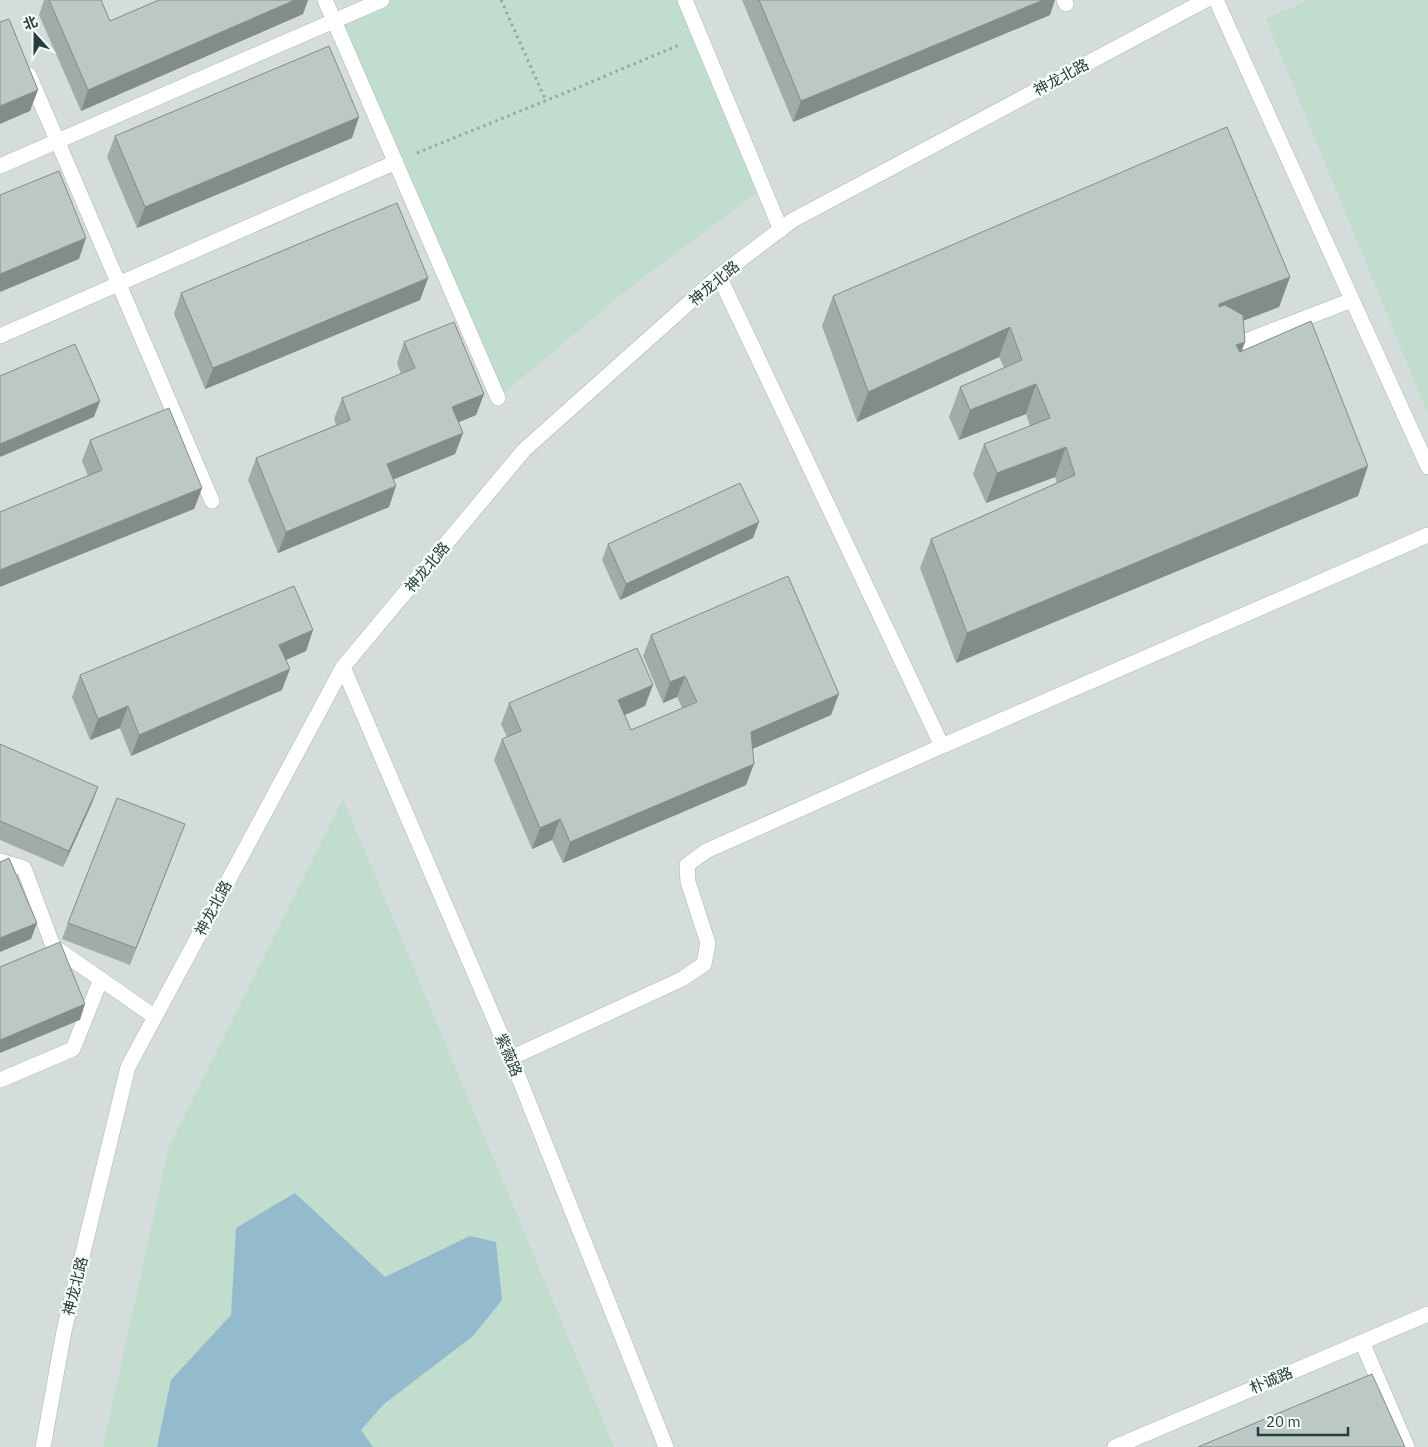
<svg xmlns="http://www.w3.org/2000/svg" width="1428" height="1447" font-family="'IBM Plex Sans','Noto Sans SC',sans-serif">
<rect width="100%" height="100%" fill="#e6edeb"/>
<!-- built -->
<path fill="#d4dddb" d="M 0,0 L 1428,0 L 1428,1447 L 0,1447 Z"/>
<!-- green -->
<path fill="#c1ddcd" d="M 382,0 L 685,0 L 763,188 L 628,289 L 498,398 L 334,21 Z
M 1309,0 L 1428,0 L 1428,414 L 1266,19 Z
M 343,799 L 614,1447 L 103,1447 L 169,1147 Z"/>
<!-- water -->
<path fill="#93bacd" d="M 295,1193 L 385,1277 L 470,1236 L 496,1242 L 502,1300 L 473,1336 L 384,1404 L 361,1430 L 373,1447 L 157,1447 L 171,1380 L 231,1315 L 236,1228 Z"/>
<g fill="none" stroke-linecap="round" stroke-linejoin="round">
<defs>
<path id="street" d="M 325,0 L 498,398
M 685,0 L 781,230
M 1064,0 L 1066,4
M 1216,0 L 1428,467
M 29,75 L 212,501
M 0,166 L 382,0
M 719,276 L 942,746 L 1428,535
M 0,336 L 396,162
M 1243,342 L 1352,300
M 343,667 L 511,1058 L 666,1447
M 0,861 L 24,868 L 53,946 L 155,1017
M 511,1058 L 682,979 L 704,964 L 708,943 L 688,882 L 687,865 L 706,851 L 942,746
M 0,1080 L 73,1049 L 101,979
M 1362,1342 L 1407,1447
M 43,1447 L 64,1331 L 128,1067 L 343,667 L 524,450 L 719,276 L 793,220 L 1206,0
M 1115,1447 L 1428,1314"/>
</defs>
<!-- street casing -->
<use href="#street" stroke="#a9b5b3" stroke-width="16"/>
<!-- path -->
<path stroke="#89aea9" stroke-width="3" stroke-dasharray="2.5 4" stroke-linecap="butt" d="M 501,0 L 546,101
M 417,153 L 572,90 L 679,45"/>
<!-- street -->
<use href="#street" stroke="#fff" stroke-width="15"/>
</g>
<!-- wall -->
<path fill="#a1aca9" d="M 44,0 L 101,0 L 110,21 L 159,0 L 308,0 L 303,14 L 81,111 L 39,15 Z
M 742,0 L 796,0 L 1050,15 L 793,122 Z
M 115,136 L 352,138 L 137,228 L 107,157 Z
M 1290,277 L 1279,307 L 1243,320 L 1245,342 L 1241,351 L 1358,496 L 956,663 L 920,568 L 931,539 L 1057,483 L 1055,477 L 986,503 L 973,474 L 984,444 L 1030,426 L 1026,414 L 959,440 L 949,417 L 960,387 L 1004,368 L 999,357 L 857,422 L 822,326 L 833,296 Z
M 428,278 L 420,300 L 205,389 L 174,314 L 181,293 Z
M 404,342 L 484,394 L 476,415 L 458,422 L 463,433 L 455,454 L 394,479 L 389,507 L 278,553 L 248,480 L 256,458 L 336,425 L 334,419 L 342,398 L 401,374 L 397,363 Z
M 90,440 L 202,488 L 194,509 L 88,476 L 82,461 Z
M 753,538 L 620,600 L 602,560 L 608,544 Z
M 313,630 L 306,651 L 286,660 L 282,690 L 131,756 L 120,728 L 90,740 L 72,697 L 80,675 Z
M 651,635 L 831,715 L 752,749 L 746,785 L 563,863 L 552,840 L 532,849 L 494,760 L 502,739 L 507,737 L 501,724 L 509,703 L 645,706 L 625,715 L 631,730 L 682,708 L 677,697 L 663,703 L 643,656 Z
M 0,744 L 92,803 L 63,867 L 0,840 Z
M 179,840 L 130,965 L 62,939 L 68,923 Z"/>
<!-- shaded-wall -->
<path fill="#838c8a" d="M 295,0 L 308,0 L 303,14 L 81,111 L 88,90 Z
M 1043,0 L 1055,0 L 1050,15 L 793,122 L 801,101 Z
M 38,90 L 30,111 L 0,124 L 0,106 Z
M 359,117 L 352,138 L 137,228 L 145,207 Z
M 86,238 L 79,259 L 0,292 L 0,274 Z
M 1290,277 L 1279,307 L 1209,334 L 1219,304 Z
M 428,278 L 420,300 L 205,389 L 213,368 Z
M 1010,327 L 999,357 L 857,422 L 868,392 Z
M 1245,342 L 1234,372 L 1236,345 Z
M 1036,384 L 1026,414 L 959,440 L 970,410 Z
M 484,394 L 476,415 L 445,428 L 452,407 Z
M 100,401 L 94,417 L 0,457 L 0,444 Z
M 463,433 L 455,454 L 380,485 L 387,464 Z
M 1066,447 L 1055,477 L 986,503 L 997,473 Z
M 1368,466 L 1358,496 L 956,663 L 967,633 Z
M 396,486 L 389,507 L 278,553 L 286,532 Z
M 202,488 L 194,509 L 0,587 L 0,570 Z
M 759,522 L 753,538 L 620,600 L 626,584 Z
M 313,630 L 306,651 L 272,666 L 279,645 Z
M 290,669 L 282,690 L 131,756 L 139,735 Z
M 685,676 L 677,697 L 663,703 L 670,682 Z
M 653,685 L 645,706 L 611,721 L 618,700 Z
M 839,694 L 831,715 L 743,753 L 751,732 Z
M 128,706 L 120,728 L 90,740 L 98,719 Z
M 754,764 L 746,785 L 563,863 L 570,842 Z
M 98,787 L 92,803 L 63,867 L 69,851 Z
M 560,819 L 552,840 L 532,849 L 540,828 Z
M 37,923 L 31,939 L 0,952 L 0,938 Z
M 85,1004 L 80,1020 L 0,1053 L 0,1040 Z"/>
<!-- building -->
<path fill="#bbc8c5" stroke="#838c8a" d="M 49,0 L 101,0 L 110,21 L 159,0 L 295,0 L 88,90 Z
M 759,0 L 1043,0 L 801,101 Z
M 9,19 L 38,90 L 0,106 L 0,22 Z
M 329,46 L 359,117 L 145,207 L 115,136 Z
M 1227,127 L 1290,277 L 1219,304 L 1219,307 L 1225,305 L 1243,315 L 1245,342 L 1236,345 L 1240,352 L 1311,321 L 1368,466 L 967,633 L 931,539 L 1075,475 L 1066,447 L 997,473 L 984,444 L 1050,418 L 1036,384 L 970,410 L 960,387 L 1022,360 L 1010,327 L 868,392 L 833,296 Z
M 59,171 L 86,238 L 0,274 L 0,195 Z
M 397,203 L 428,278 L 213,368 L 181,293 Z
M 454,322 L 484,394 L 452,407 L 463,433 L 387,464 L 396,486 L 286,532 L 256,458 L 350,420 L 342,398 L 415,368 L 404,342 Z
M 75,344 L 100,401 L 0,444 L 0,376 Z
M 169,408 L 202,488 L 0,570 L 0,512 L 102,470 L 90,440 Z
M 740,483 L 759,522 L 626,584 L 608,544 Z
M 788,576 L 839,694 L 751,732 L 754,764 L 570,842 L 560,819 L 540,828 L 502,739 L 521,731 L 509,703 L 637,648 L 653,685 L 618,700 L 631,730 L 697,702 L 685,676 L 670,682 L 651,635 Z
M 294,586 L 313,630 L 279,645 L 290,669 L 139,735 L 128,706 L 98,719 L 80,675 Z
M 0,744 L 98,787 L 69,851 L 0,821 Z
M 117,798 L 185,824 L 136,948 L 68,923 Z
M 9,858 L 37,923 L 0,938 L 0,862 Z
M 60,942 L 85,1004 L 0,1040 L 0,967 Z
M 1372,1374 L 1405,1447 L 1198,1447 Z"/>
<g text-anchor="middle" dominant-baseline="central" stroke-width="4.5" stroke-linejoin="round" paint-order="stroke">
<!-- street labels -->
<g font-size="15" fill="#263e3c" stroke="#f6faf9">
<text transform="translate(1061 77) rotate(-28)">神龙北路</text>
<text transform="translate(714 283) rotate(-40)">神龙北路</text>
<text transform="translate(427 567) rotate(-50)">神龙北路</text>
<text transform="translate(213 908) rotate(-62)">神龙北路</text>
<text transform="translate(509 1055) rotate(67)">紫薇路</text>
<text transform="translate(75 1286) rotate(-76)">神龙北路</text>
<text transform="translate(1271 1380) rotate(-23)">朴诚路</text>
</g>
</g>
<!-- north arrow -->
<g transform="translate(35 35) rotate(339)" stroke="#f6faf9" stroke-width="4" paint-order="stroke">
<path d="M0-4L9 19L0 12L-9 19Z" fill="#263e3c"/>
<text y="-8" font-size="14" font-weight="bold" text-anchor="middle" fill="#263e3c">北</text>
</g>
<!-- scale -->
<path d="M1258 1427v8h90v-8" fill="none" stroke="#263e3c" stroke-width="2.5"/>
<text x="1266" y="1427" font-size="15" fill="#263e3c" stroke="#f6faf9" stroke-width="4" paint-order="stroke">20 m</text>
</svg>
